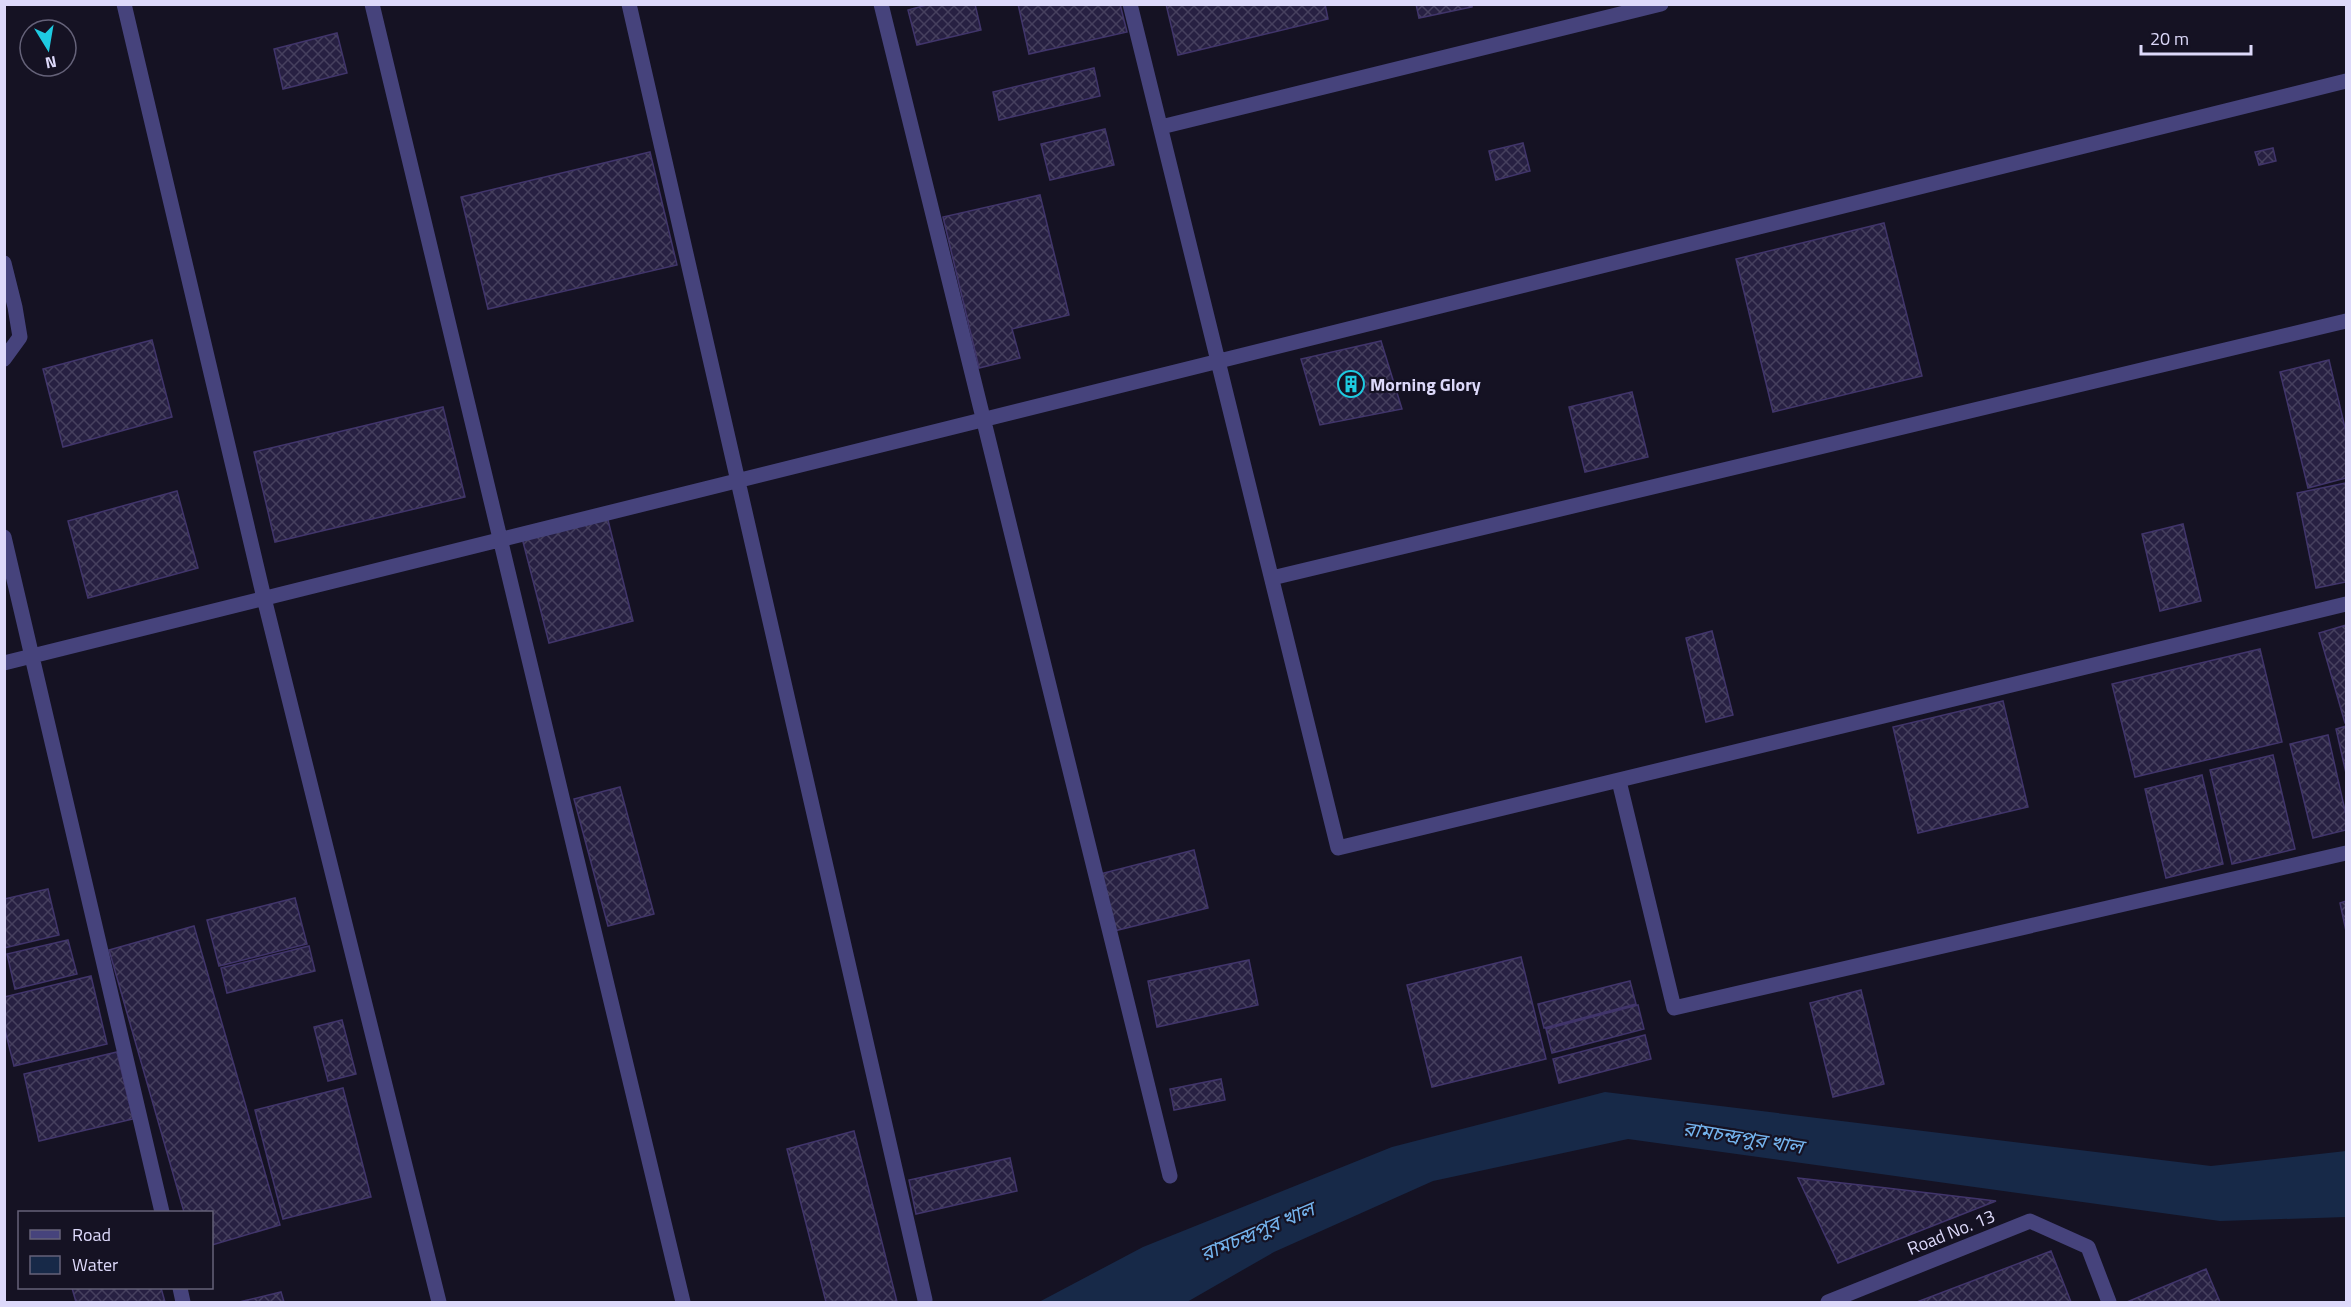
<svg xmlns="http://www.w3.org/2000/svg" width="2351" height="1307" font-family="'Titillium Web','Noto Sans Bengali',sans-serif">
<defs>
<pattern id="building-cross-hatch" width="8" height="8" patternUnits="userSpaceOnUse" patternTransform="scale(1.5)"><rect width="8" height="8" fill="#272042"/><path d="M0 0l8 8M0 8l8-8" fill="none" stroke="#46405e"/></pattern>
</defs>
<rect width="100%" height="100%" fill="#151223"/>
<!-- water -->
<path fill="#172948" d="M 1605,1092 L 2211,1166 L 2346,1151 L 2346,1217 L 2220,1221 L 1628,1139 L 1433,1181 L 1274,1252 L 1187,1302 L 1039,1302 L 1143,1247 L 1392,1147 Z"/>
<!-- building -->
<path fill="url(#building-cross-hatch)" stroke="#41356b" stroke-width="1.5" d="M 930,4 L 975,4 L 981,30 L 917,45 L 908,10 Z
M 1018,4 L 1120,4 L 1127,32 L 1029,54 Z
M 1166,4 L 1325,4 L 1328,19 L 1178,55 Z
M 1416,4 L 1472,4 L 1472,7 L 1419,18 Z
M 337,33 L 347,73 L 283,89 L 274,49 Z
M 1094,68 L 1100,96 L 999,120 L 993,92 Z
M 1105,129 L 1114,165 L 1050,180 L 1041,144 Z
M 1523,143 L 1530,171 L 1496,180 L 1489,151 Z
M 2273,148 L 2276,161 L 2259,165 L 2255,152 Z
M 650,152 L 677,265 L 488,309 L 461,197 Z
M 1040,195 L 1069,315 L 1012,329 L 1020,358 L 979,368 L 943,217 Z
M 1884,223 L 1922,376 L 1773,412 L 1736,259 Z
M 152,340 L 172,417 L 63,447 L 43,369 Z
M 1381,341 L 1402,409 L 1320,425 L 1301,359 Z
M 2329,360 L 2346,432 L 2346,478 L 2308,488 L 2280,372 Z
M 1632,392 L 1648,457 L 1585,472 L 1569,407 Z
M 443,407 L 465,497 L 275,542 L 254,452 Z
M 2346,483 L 2346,582 L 2316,588 L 2297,493 Z
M 177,491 L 198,568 L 88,598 L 68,521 Z
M 606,512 L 633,621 L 549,643 L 521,534 Z
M 2183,524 L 2201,601 L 2160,611 L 2142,534 Z
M 2346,625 L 2346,723 L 2345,723 L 2319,633 Z
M 1712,631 L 1733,715 L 1706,722 L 1686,638 Z
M 2260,649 L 2282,742 L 2135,777 L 2112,684 Z
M 2003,701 L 2028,807 L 1918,833 L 1893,727 Z
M 2346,726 L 2346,773 L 2336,729 Z
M 2328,735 L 2346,815 L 2346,830 L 2313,838 L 2290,744 Z
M 2273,755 L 2295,849 L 2232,864 L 2210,770 Z
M 2202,775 L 2223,864 L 2166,878 L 2145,789 Z
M 620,787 L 654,914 L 608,926 L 574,799 Z
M 1194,850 L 1208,908 L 1114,931 L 1100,874 Z
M 48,889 L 59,935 L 4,948 L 4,899 Z
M 295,898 L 307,944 L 219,966 L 207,920 Z
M 2346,901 L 2346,931 L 2340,903 Z
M 194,926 L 280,1225 L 212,1245 L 212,1212 L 184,1212 L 109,950 Z
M 68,940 L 77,974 L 15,989 L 7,954 Z
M 309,946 L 315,971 L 227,993 L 221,968 Z
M 1521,957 L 1546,1059 L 1432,1087 L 1407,985 Z
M 1249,960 L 1258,1005 L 1157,1027 L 1148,981 Z
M 91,976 L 107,1044 L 14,1066 L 4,1026 L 4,997 Z
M 1630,981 L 1636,1004 L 1544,1028 L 1538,1004 Z
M 1861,990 L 1884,1084 L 1833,1097 L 1810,1003 Z
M 1638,1005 L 1644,1029 L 1552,1053 L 1546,1029 Z
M 342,1020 L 356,1074 L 328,1081 L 314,1027 Z
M 1645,1035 L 1651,1059 L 1559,1083 L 1553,1059 Z
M 117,1052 L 133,1119 L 39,1141 L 24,1074 Z
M 1221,1079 L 1225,1100 L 1174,1110 L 1170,1089 Z
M 343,1088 L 371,1197 L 283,1219 L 255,1110 Z
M 854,1131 L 897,1302 L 826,1302 L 787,1149 Z
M 1010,1158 L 1017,1191 L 916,1214 L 909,1180 Z
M 1798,1178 L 1887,1188 L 1996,1201 L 1838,1263 Z
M 2051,1251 L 2071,1302 L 1917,1302 Z
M 2206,1269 L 2220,1302 L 2127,1302 Z
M 72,1288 L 161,1288 L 165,1302 L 76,1302 Z
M 281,1292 L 284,1302 L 239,1302 Z"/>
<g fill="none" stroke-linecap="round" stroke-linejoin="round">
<!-- minor -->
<path stroke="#46437c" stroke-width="15" d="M 124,4 L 264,598 L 439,1302
M 372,4 L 683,1302
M 629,4 L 925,1300
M 881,4 L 1170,1176
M 1130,4 L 1338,848 L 2346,604
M 1161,127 L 1661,4
M 4,263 L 15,307 L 20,337 L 4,359
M 4,537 L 162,1212
M 1272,578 L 2346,321
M 4,663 L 2346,81
M 1619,781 L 1674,1008 L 2346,853
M 180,1288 L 183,1302
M 1828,1302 L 2030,1221 L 2088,1247 L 2109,1302"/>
</g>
<!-- icons -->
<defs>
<symbol id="building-ring" viewBox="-11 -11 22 22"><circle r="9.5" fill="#151223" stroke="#1ecbe1" stroke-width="1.5"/><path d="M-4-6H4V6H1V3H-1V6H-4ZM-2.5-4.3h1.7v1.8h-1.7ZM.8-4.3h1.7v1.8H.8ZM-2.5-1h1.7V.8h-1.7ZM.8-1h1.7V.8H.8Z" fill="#1ecbe1"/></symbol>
</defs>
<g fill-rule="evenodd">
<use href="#building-ring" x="1336" y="369" width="30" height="30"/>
</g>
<g text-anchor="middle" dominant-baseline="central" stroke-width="4.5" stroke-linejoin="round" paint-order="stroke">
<!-- poi labels -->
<g font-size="18" font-weight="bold" fill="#ddd9fa" stroke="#151223" text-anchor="start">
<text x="1370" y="384">Morning Glory</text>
</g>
<!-- street labels -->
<g font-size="18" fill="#ddd9fa" stroke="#151223">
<text transform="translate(1951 1232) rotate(-22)">Road No. 13</text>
</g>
<!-- water labels -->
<g font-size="20" font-style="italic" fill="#74b3ed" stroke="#151223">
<text transform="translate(1743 1137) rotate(9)">রামচন্দ্রপুর খাল</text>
<text transform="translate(1257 1231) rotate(-23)">রামচন্দ্রপুর খাল</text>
</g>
</g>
<!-- border -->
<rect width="2351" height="1307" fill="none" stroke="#ddd9fa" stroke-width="12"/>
<!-- legend -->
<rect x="18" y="1211" width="195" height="78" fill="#151223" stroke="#656279" stroke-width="1.5"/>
<rect x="30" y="1230" width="30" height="9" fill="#46437c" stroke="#656279" stroke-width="1.5"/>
<text x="72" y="1241" font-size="18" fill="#ddd9fa">Road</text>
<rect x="30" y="1256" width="30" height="18" fill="#172948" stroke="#656279" stroke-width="1.5"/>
<text x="72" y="1271" font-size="18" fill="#ddd9fa">Water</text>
<!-- north arrow -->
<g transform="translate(48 48) rotate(169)"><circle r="28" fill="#151223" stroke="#656279" stroke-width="1.5"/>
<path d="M0-4.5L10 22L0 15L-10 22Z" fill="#1ecbe1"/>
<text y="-9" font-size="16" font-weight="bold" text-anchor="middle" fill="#ddd9fa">N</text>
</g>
<!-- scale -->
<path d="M2141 45v9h110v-9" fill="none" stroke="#ddd9fa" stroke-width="3"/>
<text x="2150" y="45" font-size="18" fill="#ddd9fa" stroke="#151223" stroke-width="4.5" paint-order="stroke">20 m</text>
</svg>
